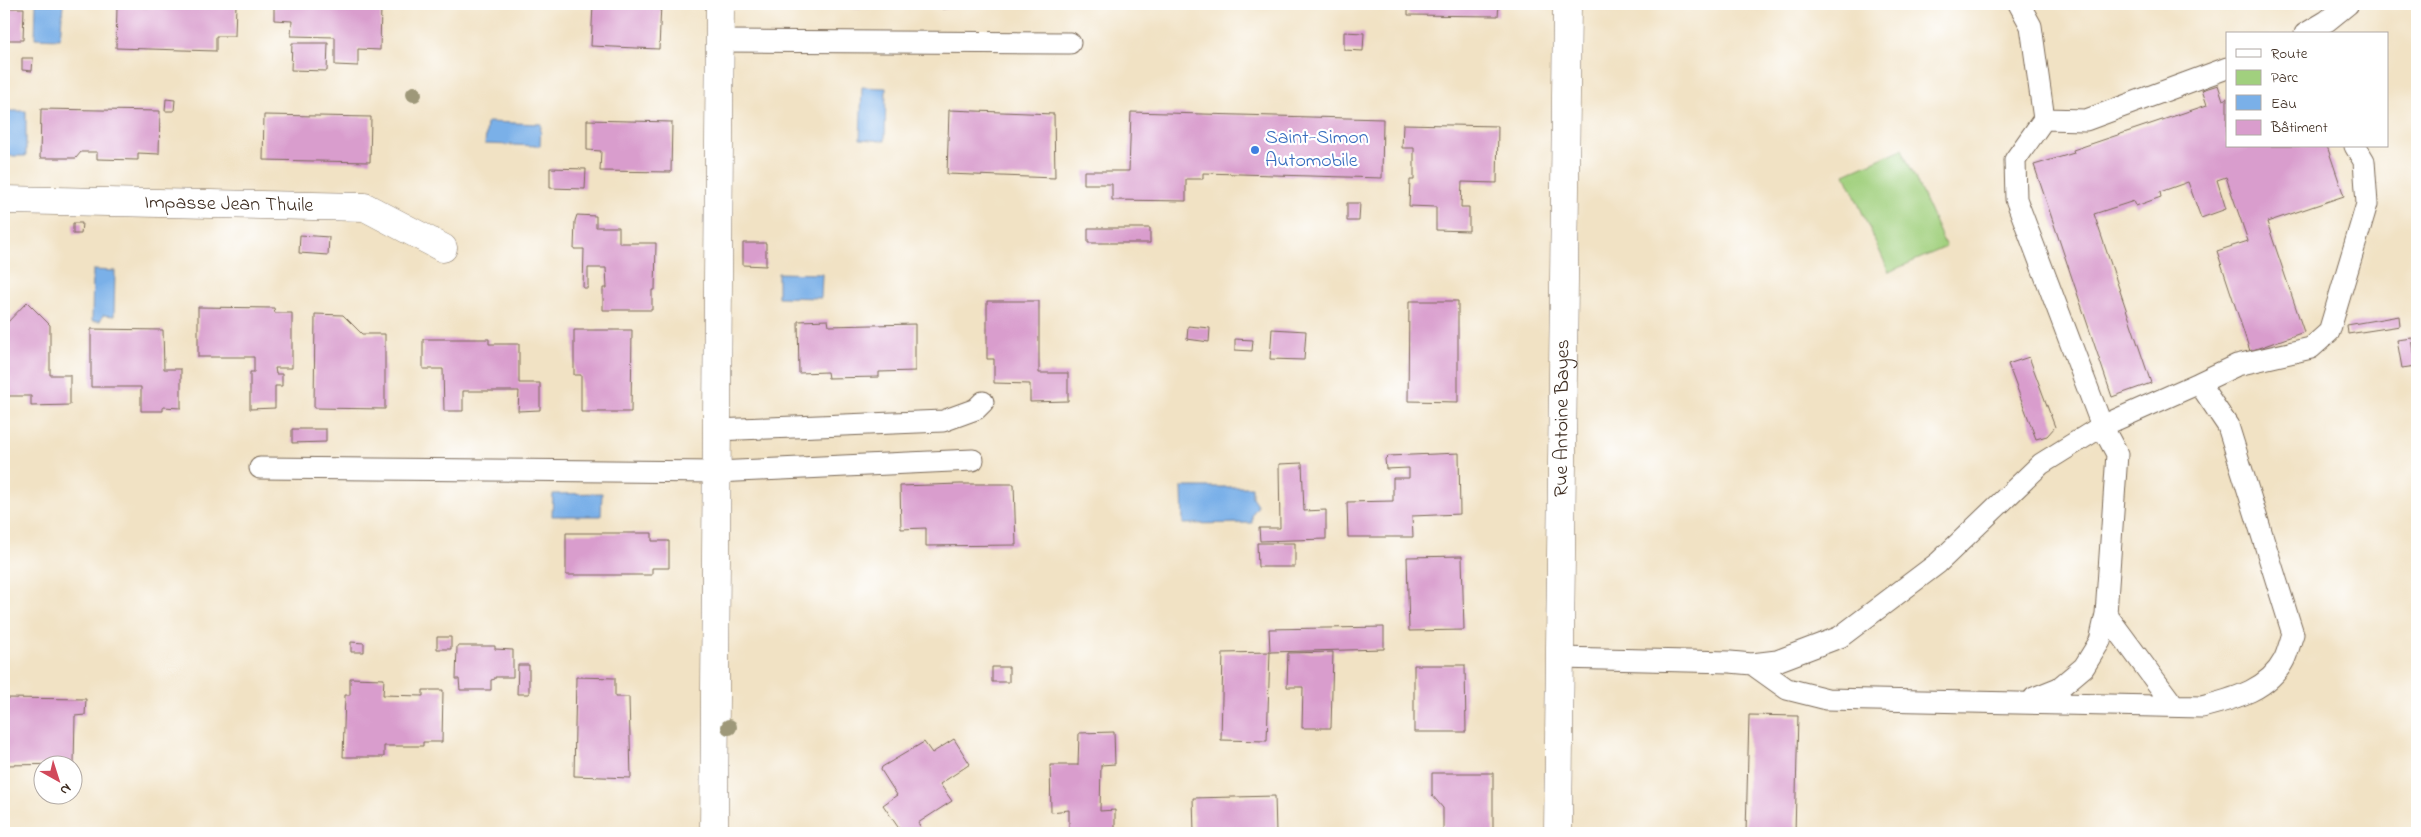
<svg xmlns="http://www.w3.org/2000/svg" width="2421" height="837" font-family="'Indie Flower',sans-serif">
<rect width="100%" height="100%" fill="#fff"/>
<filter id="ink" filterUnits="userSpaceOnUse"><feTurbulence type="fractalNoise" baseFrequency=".02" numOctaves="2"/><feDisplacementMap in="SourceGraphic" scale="10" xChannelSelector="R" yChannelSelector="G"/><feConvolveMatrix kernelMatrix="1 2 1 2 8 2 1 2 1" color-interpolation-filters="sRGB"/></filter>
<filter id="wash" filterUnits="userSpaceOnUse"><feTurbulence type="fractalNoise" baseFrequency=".0096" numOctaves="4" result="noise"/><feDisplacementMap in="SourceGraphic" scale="20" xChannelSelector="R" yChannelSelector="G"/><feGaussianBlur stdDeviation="1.12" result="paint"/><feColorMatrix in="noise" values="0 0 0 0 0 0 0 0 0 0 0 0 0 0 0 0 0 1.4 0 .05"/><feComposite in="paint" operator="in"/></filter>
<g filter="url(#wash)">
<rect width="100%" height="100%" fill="#f1e2c4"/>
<!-- green -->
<path fill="#a1d07e" stroke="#6e7d4e" d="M 1902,149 L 1946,247 L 1889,272 L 1845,174 Z"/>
<!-- water -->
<path fill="#7ab0e8" stroke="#5a6d83" d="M 36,4 L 63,4 L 60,39 L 35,38 Z
M 862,87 L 886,88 L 885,141 L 860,139 Z
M 7,111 L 26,111 L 26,156 L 6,156 Z
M 487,122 L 541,124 L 540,146 L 485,144 Z
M 93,270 L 115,271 L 114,316 L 103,315 L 100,321 L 92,321 Z
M 778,273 L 822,274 L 821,298 L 778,297 Z
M 1182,487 L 1252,487 L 1252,497 L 1258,506 L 1252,514 L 1252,523 L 1183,524 Z
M 602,493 L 601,516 L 552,516 L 553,494 Z"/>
<g id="blocks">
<!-- building -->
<path fill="#d99dcd" d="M 166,4 L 236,4 L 235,36 L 216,36 L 216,51 L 116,48 L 117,7 L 166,8 Z
M 274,4 L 359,4 L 359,6 L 381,6 L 380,50 L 358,49 L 358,66 L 335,65 L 335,37 L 291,36 L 292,21 L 274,20 Z
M 593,4 L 661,4 L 659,49 L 591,46 Z
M 796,4 L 861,4 L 861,8 L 796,8 Z
M 942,4 L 991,4 L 991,5 L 942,9 Z
M 1408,4 L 1499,4 L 1498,16 L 1408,15 Z
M 4,8 L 24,8 L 23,40 L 4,40 Z
M 1344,32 L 1364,33 L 1363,51 L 1344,50 Z
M 292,43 L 328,43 L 327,71 L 291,70 Z
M 22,58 L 33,58 L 32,71 L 22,70 Z
M 2218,85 L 2223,100 L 2227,98 L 2227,146 L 2327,146 L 2344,196 L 2267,222 L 2304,332 L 2250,351 L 2217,251 L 2248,241 L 2226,177 L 2217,180 L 2226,209 L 2201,218 L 2188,182 L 2160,192 L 2161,197 L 2136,206 L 2134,201 L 2094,214 L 2151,383 L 2112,397 L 2034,165 L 2074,153 L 2073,150 L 2207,105 L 2202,90 Z
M 166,99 L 175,100 L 174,111 L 165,111 Z
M 41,109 L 160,111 L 159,154 L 138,153 L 138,160 L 97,159 L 97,152 L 81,152 L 76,158 L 40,158 Z
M 949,110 L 1054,114 L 1055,178 L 947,174 Z
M 1131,112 L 1383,119 L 1382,178 L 1203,173 L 1203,179 L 1186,179 L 1186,201 L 1112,200 L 1112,184 L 1084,184 L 1084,171 L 1129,171 Z
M 264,115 L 371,117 L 370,162 L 263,160 Z
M 587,120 L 672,122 L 671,172 L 600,171 L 601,151 L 587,150 Z
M 1403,124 L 1498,126 L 1497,183 L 1462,182 L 1461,207 L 1469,207 L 1469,231 L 1436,230 L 1436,207 L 1409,206 L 1410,180 L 1414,180 L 1414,148 L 1402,148 Z
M 550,168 L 586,169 L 585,189 L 550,188 Z
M 1347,203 L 1360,203 L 1359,221 L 1347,221 Z
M 577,215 L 596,216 L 596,227 L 619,227 L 619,243 L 656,243 L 655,290 L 652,290 L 652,310 L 603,310 L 603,288 L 607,288 L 606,268 L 588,268 L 588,288 L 583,288 L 584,249 L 574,249 L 575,221 Z
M 73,223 L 82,223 L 81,234 L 73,234 Z
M 1088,228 L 1150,228 L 1150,243 L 1088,243 Z
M 300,235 L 329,237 L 328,255 L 299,253 Z
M 743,243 L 766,243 L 766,266 L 743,265 Z
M 987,301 L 1039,301 L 1039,373 L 1068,373 L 1068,401 L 1030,402 L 1030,384 L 994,383 L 994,359 L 987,359 Z
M 1409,301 L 1458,301 L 1458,402 L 1408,401 Z
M 27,302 L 50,325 L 50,375 L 70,375 L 70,405 L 31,406 L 31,396 L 4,396 L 4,326 Z
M 198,307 L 274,308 L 275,313 L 292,313 L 292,368 L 275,368 L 276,374 L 282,374 L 282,386 L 275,386 L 275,408 L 250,409 L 250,372 L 254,372 L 254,357 L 198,357 Z
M 315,314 L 343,315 L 362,334 L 385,334 L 385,409 L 314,408 Z
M 2399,316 L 2400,326 L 2348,334 L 2347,325 Z
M 828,320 L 829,326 L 915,324 L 915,371 L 879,372 L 879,377 L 828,378 L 827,372 L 799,373 L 798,321 Z
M 1188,326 L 1210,328 L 1209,342 L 1187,339 Z
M 91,329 L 163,330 L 164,369 L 181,369 L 181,408 L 163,407 L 163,411 L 141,411 L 141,387 L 91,387 Z
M 1272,329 L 1306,331 L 1304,360 L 1270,359 Z
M 574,330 L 632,330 L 631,412 L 581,412 L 581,375 L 574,375 Z
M 2412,338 L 2416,366 L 2402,368 L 2397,340 Z
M 423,339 L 489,339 L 489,344 L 519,344 L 519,383 L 540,383 L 540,410 L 518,411 L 519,391 L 463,391 L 463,411 L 444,411 L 443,369 L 423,369 Z
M 1235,339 L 1253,340 L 1252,351 L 1235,350 Z
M 2029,357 L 2055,427 L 2047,436 L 2036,439 L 2008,364 Z
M 292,429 L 326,429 L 326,442 L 292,443 Z
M 1459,453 L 1460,514 L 1412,516 L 1413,537 L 1348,537 L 1347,502 L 1393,501 L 1393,478 L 1409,478 L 1409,468 L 1386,469 L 1385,459 L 1388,456 Z
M 1302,463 L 1304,511 L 1326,510 L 1326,539 L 1260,541 L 1259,528 L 1280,528 L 1279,464 Z
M 960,484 L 1014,484 L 1016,545 L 926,546 L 926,528 L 901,529 L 900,486 Z
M 566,533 L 652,533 L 652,541 L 669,541 L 669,568 L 652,568 L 652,575 L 566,575 Z
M 1257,543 L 1295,543 L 1295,567 L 1258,567 Z
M 1462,556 L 1464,630 L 1409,631 L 1407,557 Z
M 1384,627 L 1384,649 L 1270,652 L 1269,629 Z
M 437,637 L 451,637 L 451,649 L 437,649 Z
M 351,642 L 364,643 L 364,652 L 351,652 Z
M 457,646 L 495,646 L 495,649 L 513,650 L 513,677 L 495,677 L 495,679 L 491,680 L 491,690 L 460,690 L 459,679 L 456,679 Z
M 1270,652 L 1267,741 L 1221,740 L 1223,653 Z
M 1333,652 L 1331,728 L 1302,728 L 1303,687 L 1287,687 L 1288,653 Z
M 518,665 L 529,665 L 529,694 L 517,694 Z
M 1414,665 L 1465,665 L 1466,732 L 1414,732 Z
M 992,667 L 1009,667 L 1009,682 L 992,682 Z
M 576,677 L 615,678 L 615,697 L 629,697 L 631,778 L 574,776 Z
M 350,678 L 384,679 L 383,695 L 423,696 L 423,690 L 443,690 L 442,742 L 423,742 L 423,746 L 384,746 L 384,757 L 343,757 L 345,695 L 350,695 Z
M 6,698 L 86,699 L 85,715 L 75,716 L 74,764 L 4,765 L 4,707 L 6,707 Z
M 1749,715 L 1798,716 L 1795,833 L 1746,833 Z
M 1114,732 L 1115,764 L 1101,765 L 1100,811 L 1115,810 L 1115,833 L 1069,833 L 1069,810 L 1051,812 L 1050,765 L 1078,765 L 1079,733 Z
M 954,739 L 970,764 L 940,784 L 952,801 L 918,823 L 922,829 L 916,833 L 902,833 L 883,805 L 897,795 L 881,770 L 882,767 L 924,742 L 932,753 Z
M 1432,773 L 1493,773 L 1493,833 L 1443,833 L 1443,808 L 1432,795 Z
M 1275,796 L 1276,833 L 1194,833 L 1193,798 Z"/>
</g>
</g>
<g filter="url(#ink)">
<use href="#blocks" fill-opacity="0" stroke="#7b6a58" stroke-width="1"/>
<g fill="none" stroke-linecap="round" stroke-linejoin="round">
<defs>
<path id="service" d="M 2019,4 L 2031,26 L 2044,119 L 2015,160 L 2016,199 L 2102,426 L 2117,454 L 2106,614 L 2100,641 L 2084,667 L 2059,688 L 2034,698
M 2305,34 L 2327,21 L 2348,4
M 719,41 L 1070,43
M 2044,119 L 2086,120 L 2227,68
M 2199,383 L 2237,365 L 2311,348 L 2329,332 L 2367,204 L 2364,161 L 2355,146
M 716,430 L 943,421 L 976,409 L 983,402
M 260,468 L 716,472 L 973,460
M 2106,614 L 2174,706
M 1560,658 L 1730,662 L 1752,664 L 1777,661 L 1840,637 L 1938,563 L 2041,464 L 2102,426 L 2199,383 L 2228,426 L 2293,634 C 2290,642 2288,652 2284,660 C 2268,691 2232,699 2202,707 L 1827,699 L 1787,689 L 1752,664"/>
<g id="minor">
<path id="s1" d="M 4,200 L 365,207 L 443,248"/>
<path d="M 714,833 L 720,4"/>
<path id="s2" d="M 1558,833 L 1567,4"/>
</g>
</defs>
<!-- service casing -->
<use href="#service" stroke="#7b6a58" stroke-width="23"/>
<!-- minor casing -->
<use href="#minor" stroke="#7b6a58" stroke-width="29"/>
<!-- service -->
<use href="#service" stroke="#fff" stroke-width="21"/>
<!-- minor -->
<use href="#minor" stroke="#fff" stroke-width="28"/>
</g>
<!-- trees -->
<g fill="#9e9879">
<circle cx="414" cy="94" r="8"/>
<circle cx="729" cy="727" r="8"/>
</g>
</g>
<!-- markers -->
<circle fill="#3f7fe0" stroke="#fff" stroke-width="2" cx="1255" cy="150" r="5"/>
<g text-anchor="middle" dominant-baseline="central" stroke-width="4.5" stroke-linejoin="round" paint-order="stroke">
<!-- shop labels -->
<g font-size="20" fill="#366cbe" stroke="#fff" text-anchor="start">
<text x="1265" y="138">Saint-Simon<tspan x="1265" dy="23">Automobile</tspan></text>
</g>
<!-- street labels -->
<g font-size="20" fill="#3b2a1e" stroke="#fff">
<text stroke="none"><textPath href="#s1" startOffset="225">Impasse Jean Thuile</textPath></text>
<text stroke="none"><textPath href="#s2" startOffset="415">Rue Antoine Bayes</textPath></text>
</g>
</g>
<!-- margin -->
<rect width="2421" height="837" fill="none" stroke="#fff" stroke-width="20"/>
<!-- legend -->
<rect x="2226" y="32" width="162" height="115" fill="#ffffff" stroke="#b1aaa5"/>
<rect x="2236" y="49" width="25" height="8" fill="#ffffff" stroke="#b1aaa5"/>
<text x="2271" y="58" font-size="15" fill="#3b2a1e">Route</text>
<rect x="2236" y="70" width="25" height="15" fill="#a1d07e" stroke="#b1aaa5"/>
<text x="2271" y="82" font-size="15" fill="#3b2a1e">Parc</text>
<rect x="2236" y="95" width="25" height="15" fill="#7ab0e8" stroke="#b1aaa5"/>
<text x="2271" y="108" font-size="15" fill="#3b2a1e">Eau</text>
<rect x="2236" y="120" width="25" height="15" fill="#d99dcd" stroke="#b1aaa5"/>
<text x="2271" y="132" font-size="15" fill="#3b2a1e">Bâtiment</text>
<!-- north arrow -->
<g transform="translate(58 780) rotate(141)"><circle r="24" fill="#ffffff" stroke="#b1aaa5"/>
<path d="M0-4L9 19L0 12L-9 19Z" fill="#d1495b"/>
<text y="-8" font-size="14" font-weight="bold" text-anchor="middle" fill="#3b2a1e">N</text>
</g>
</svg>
